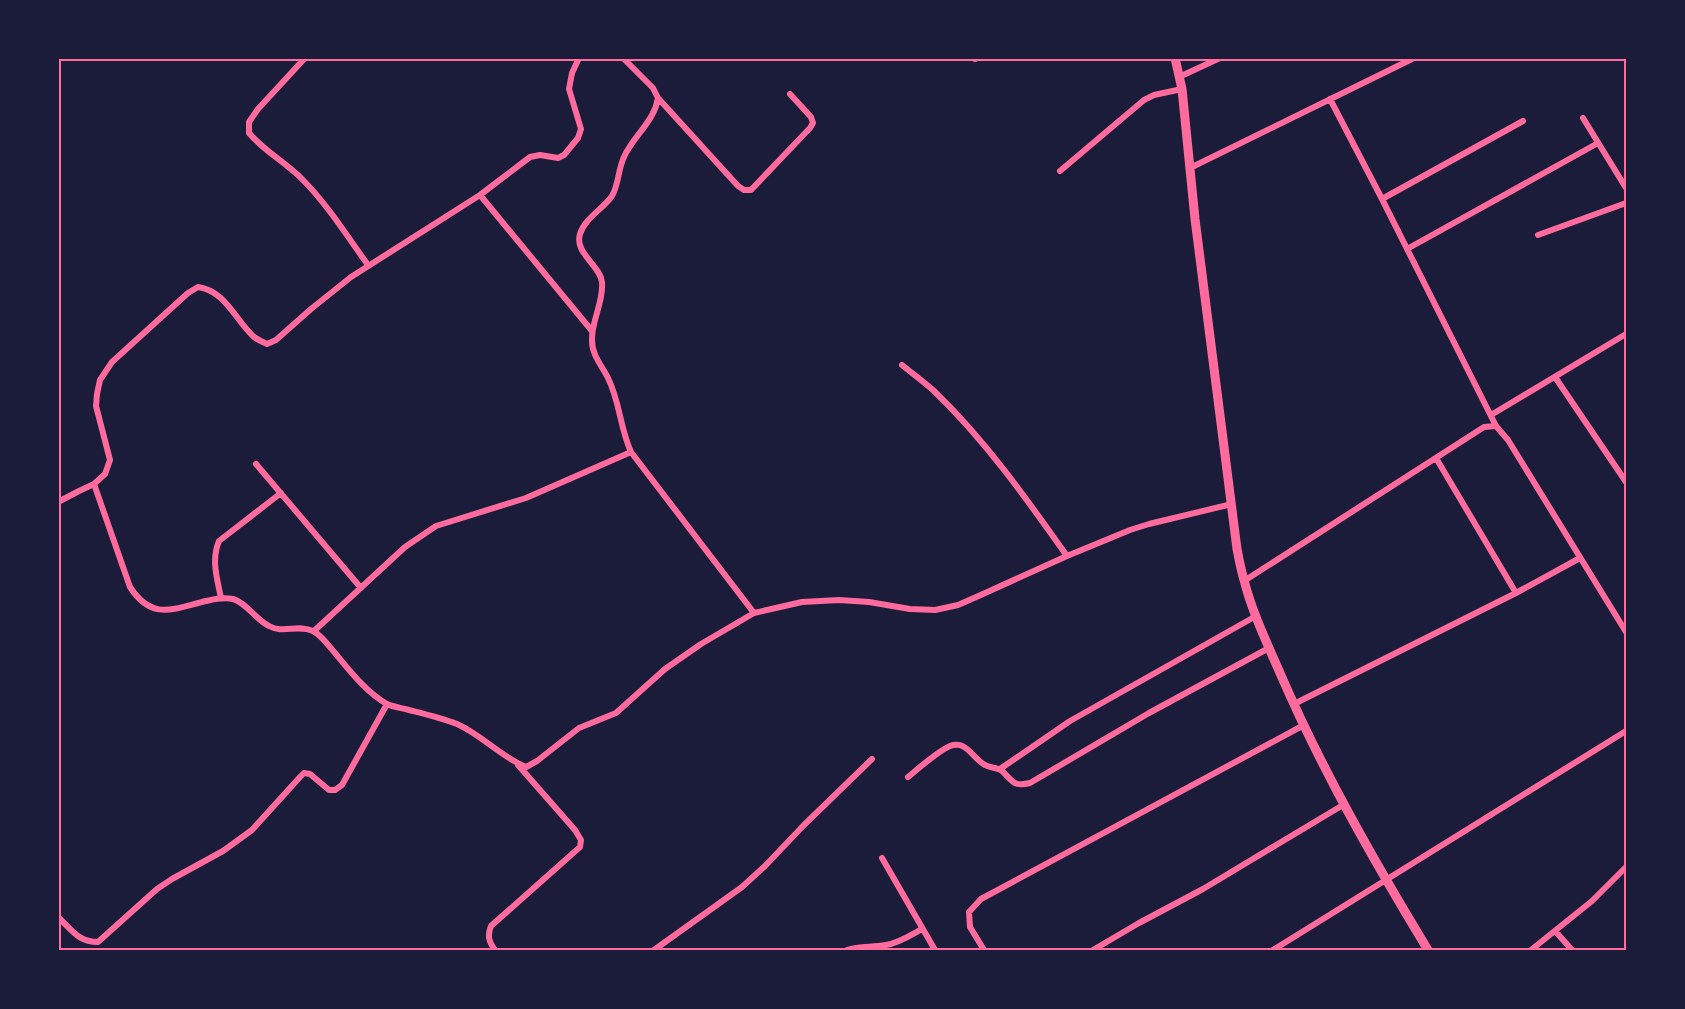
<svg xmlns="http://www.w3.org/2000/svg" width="1685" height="1009" font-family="'DM Sans',sans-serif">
<rect width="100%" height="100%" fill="#1b1b3a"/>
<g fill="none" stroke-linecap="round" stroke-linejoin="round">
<!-- minor -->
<path stroke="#ff6b9d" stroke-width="6" d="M 305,58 L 258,109 L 249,122 L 249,133 C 264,151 285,162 302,179 C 327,204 347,236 368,265
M 623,58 L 653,88 L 658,98 C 657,104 655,110 652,115 C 644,130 631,141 624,157 C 618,169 619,184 612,196 C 603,209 585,218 580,234 C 574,253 600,265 602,282 C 604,302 591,321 592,341 C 592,355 602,366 608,378 C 620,402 620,428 631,452 L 754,613
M 975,59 L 975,58
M 1179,77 L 1220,58
M 658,98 L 738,186 L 744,190 L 751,190 L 810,128 L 813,123 L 811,117 L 790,94
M 1330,99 L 1382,199 L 1496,426
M 1583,118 L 1626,188
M 1190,168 L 1412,59
M 1060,171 L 1144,100 L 1154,95 L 1182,89
M 480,195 L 592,331
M 1382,199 L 1523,121
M 1538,235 L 1626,203
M 1407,249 L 1598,143
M 902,365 C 913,374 924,382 934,391 C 985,440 1026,498 1067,556
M 1555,377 L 1626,482
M 1491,415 L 1626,334
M 1436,458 L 1516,593
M 256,464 L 361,588
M 94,484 L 130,587 C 152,621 173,609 206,601 C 215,599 223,597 233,599 C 247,603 255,619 269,626 C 283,634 298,624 313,631 C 321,635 329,646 335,653 C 350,671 366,692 387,704 C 393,707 402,708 409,710 C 425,714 442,718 457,724 C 482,735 501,757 526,767 L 537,761 L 579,728 L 616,713 L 665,669 L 701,644 L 754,613 L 802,602 L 839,600 L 869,602 L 910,609 L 935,610 L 958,605 L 983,594 L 1067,556 L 1130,530 L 1149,524 L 1232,504
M 58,502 L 79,491 L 94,484 L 105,474 L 110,460 L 96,406 L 97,394 L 100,380 L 112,362 L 188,293 L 198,287 C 226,291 235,320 254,337 C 258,340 263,342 267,344 L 276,340 L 311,309 L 351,277 L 480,195 L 530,157 L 540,155 L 558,158 L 564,155 L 578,138 L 581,129 L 569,89 L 572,73 L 579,58
M 1244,581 L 1484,427 L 1496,426 L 1508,440 L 1626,632
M 221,598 C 217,578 211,560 219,541 L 281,493
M 314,631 L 405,547 L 436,526 L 526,498 L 631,452
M 1294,704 L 1516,593 L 1580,558
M 1000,769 L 1070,721 L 1256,616
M 908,777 C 919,768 938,751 950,746 C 967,740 972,758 985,765 C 990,768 997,767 1002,771 C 1013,781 1013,787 1030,783 L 1149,713 L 1269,648
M 882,858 L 935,950
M 58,917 C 72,930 78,942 98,942 L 157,889 L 172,879 L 223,851 L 252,830 L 300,777 L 304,773 L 310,774 L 329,790 L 335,790 L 342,785 L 387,704
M 1556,932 L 1572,950
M 495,950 C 489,942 487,936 491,926 L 580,847 L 581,840 L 575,830 L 518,765
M 654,950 L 742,887 L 765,866 L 804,825 L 872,759
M 847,950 C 860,945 872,948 886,945 C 899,943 911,935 922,929
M 984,950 L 970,927 L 969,912 L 981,899 L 1304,725
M 1093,950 L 1139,923 L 1203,889 L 1343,805
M 1273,950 L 1626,731
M 1531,950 L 1592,901 L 1626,867"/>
<!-- secondary -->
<path stroke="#ff6b9d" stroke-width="9" d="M 1175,58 L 1182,89 L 1195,219 L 1237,549 C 1239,559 1241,570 1244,580 C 1252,612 1267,643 1280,673 C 1322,770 1374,861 1428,950"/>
</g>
<!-- border -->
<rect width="1685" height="1009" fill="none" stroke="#1b1b3a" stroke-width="120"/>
<rect x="60" y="60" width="1565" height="889" fill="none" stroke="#ff6b9d" stroke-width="2"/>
</svg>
